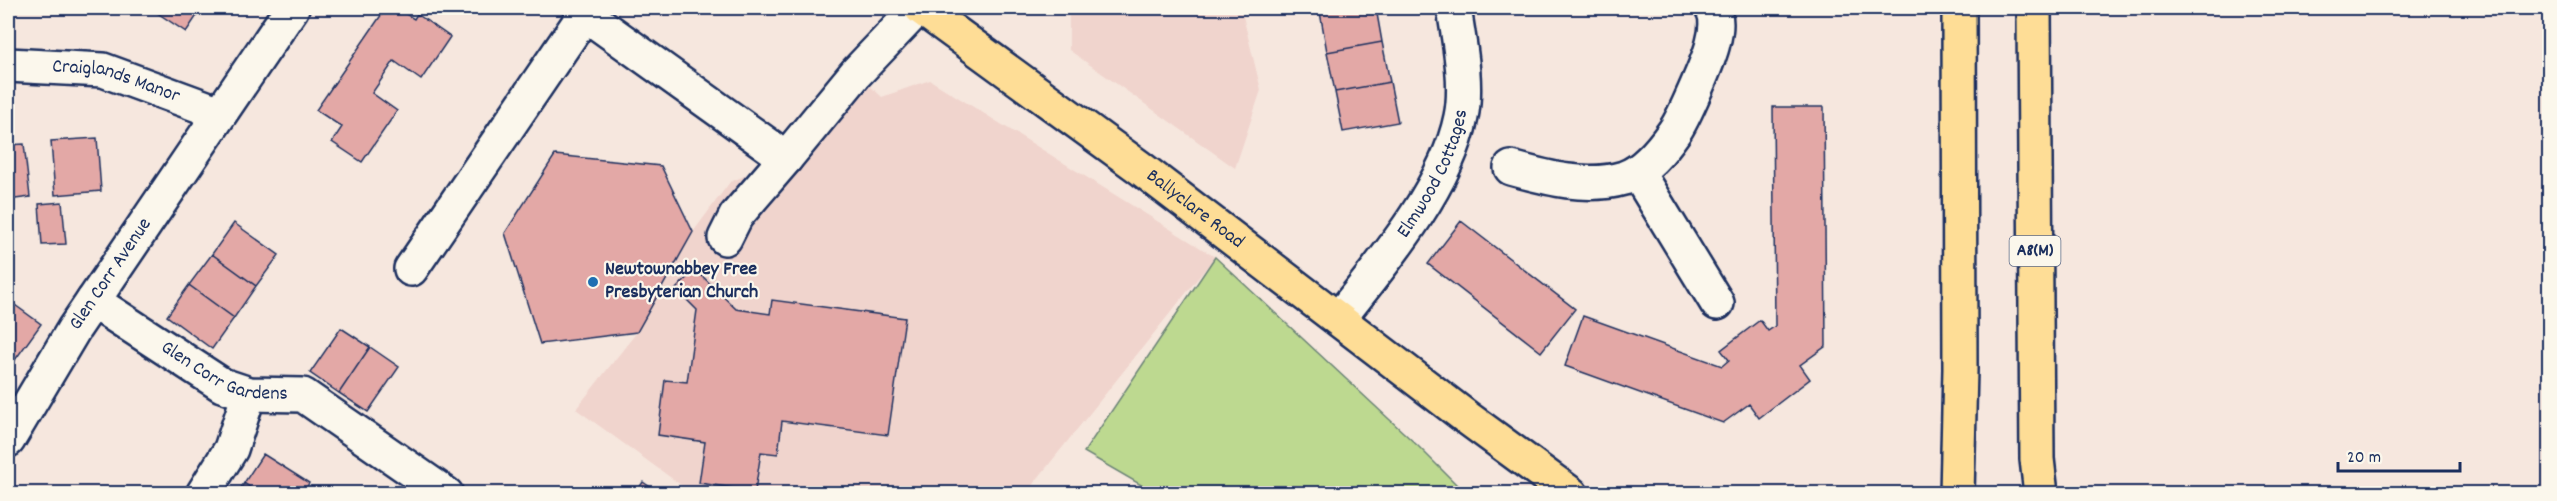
<svg xmlns="http://www.w3.org/2000/svg" width="2557" height="501" font-family="Dekko,sans-serif">
<rect width="100%" height="100%" fill="#f6e7de"/>
<filter id="ink" filterUnits="userSpaceOnUse"><feTurbulence type="fractalNoise" baseFrequency=".0167" numOctaves="2"/><feDisplacementMap in="SourceGraphic" scale="12" xChannelSelector="R" yChannelSelector="G"/><feConvolveMatrix kernelMatrix="1 2 1 2 8 2 1 2 1" color-interpolation-filters="sRGB"/></filter>
<g filter="url(#ink)">
<!-- built -->
<path fill="#f0d4cd" d="M 1066,8 L 1241,8 L 1261,90 L 1235,168 L 1069,50 L 1069,10 Z
M 856,73 L 882,97 L 930,80 L 1215,257 L 1026,493 L 692,493 L 576,409 L 637,332 L 693,232 L 730,182 L 787,158 Z"/>
<!-- green -->
<path fill="#bdd990" stroke="#6c8477" stroke-width="1.5" d="M 1215,257 L 1418,446 L 1465,493 L 1155,493 L 1084,452 Z"/>
<!-- building -->
<path fill="#e3a8a6" stroke="#1b2f5e" stroke-width="1.5" d="M 150,8 L 202,8 L 186,32 Z
M 386,8 L 396,8 L 414,19 L 417,14 L 450,37 L 421,80 L 394,61 L 372,93 L 397,111 L 362,162 L 332,142 L 342,127 L 316,110 Z
M 1346,8 L 1376,8 L 1382,42 L 1327,52 L 1320,12 Z
M 1382,42 L 1390,82 L 1335,92 L 1327,52 Z
M 1390,82 L 1398,122 L 1343,132 L 1335,92 Z
M 1773,107 L 1824,107 L 1826,346 L 1800,365 L 1810,379 L 1759,418 L 1749,404 L 1723,423 L 1565,366 L 1583,316 L 1722,366 L 1729,360 L 1721,350 L 1760,320 L 1768,331 L 1775,326 Z
M 97,138 L 101,191 L 55,195 L 51,141 Z
M 24,144 L 30,197 L 8,200 L 8,145 Z
M 555,155 L 661,166 L 693,232 L 637,332 L 540,344 L 505,233 Z
M 62,202 L 66,244 L 42,245 L 39,204 Z
M 1461,221 L 1575,309 L 1541,352 L 1428,264 Z
M 234,223 L 279,255 L 256,286 L 212,254 Z
M 212,254 L 256,286 L 234,318 L 189,285 Z
M 695,269 L 736,309 L 770,314 L 772,300 L 905,318 L 888,435 L 782,421 L 778,454 L 761,452 L 755,491 L 699,483 L 705,442 L 658,435 L 665,380 L 687,382 L 697,310 L 676,289 Z
M 189,285 L 234,318 L 212,349 L 167,316 Z
M 8,300 L 41,324 L 15,360 L 8,355 Z
M 341,328 L 370,347 L 339,393 L 310,373 Z
M 370,347 L 399,367 L 368,412 L 339,393 Z
M 263,454 L 309,483 L 303,494 L 260,494 L 244,483 Z
M 643,482 L 660,494 L 635,494 Z
M 244,483 L 260,494 L 237,494 Z"/>
<g fill="none" stroke-linecap="round" stroke-linejoin="round">
<defs>
<g id="minor">
<path id="s1" d="M 8,65 L 103,70 L 220,113"/>
<path d="M 1511,168 C 1547,178 1586,189 1624,178 C 1645,171 1662,149 1674,132 C 1683,120 1710,58 1713,43 C 1716,32 1718,17 1712,8"/>
<path d="M 1637,172 L 1717,303"/>
<path d="M 725,238 L 736,216 L 786,158"/>
<path d="M 411,269 L 585,14 L 786,158 L 856,73 L 918,8"/>
<path id="s2" d="M 93,301 L 222,385 L 249,394 L 303,395 L 446,494"/>
<path id="s3" d="M 1339,318 C 1383,263 1447,187 1461,117 C 1468,84 1459,41 1454,8"/>
<path id="s4" d="M 8,440 L 74,329 L 292,8"/>
<path d="M 203,494 L 231,449 L 249,394"/>
</g>
<g id="major">
<path id="s5" d="M 921,8 L 1139,167 L 1466,417 L 1571,494"/>
</g>
<path id="highway" d="M 2034,8 L 2037,459 L 2041,494
M 1957,494 L 1960,369 L 1959,8"/>
</defs>
<!-- minor casing -->
<use href="#minor" stroke="#1b2f5e" stroke-width="38"/>
<!-- major casing -->
<use href="#major" stroke="#1b2f5e" stroke-width="38"/>
<!-- highway casing -->
<use href="#highway" stroke="#1b2f5e" stroke-width="38"/>
<!-- minor -->
<use href="#minor" stroke="#fbf7ec" stroke-width="33"/>
<!-- major -->
<use href="#major" stroke="#fedd96" stroke-width="33"/>
<!-- highway -->
<use href="#highway" stroke="#fedd96" stroke-width="33"/>
</g>
</g>
<!-- markers -->
<circle fill="#1f6fb2" stroke="#fbf7ec" stroke-width="2" cx="593" cy="282" r="6"/>
<g text-anchor="middle" dominant-baseline="central" stroke-width="4.5" stroke-linejoin="round" paint-order="stroke">
<!-- shield labels -->
<rect fill="#fbf7ec" stroke="#5e6b89" stroke-width="1.5" x="2009.5" y="236" width="51" height="30" rx="4.5"/>
<g font-size="18" font-weight="bold" fill="#1b2f5e">
<text x="2035" y="251">A8(M)</text>
</g>
<!-- street labels -->
<g font-size="20" fill="#1b2f5e" stroke="#fbf7ec">
<text stroke="none"><textPath href="#s1" startOffset="110">Craiglands Manor</textPath></text>
<text stroke="none"><textPath href="#s3" startOffset="174">Elmwood Cottages</textPath></text>
<text stroke="none"><textPath href="#s5" startOffset="340">Ballyclare Road</textPath></text>
<text stroke="none"><textPath href="#s4" startOffset="195">Glen Corr Avenue</textPath></text>
<text stroke="none"><textPath href="#s2" startOffset="152">Glen Corr Gardens</textPath></text>
</g>
<!-- poi labels -->
<g font-size="20" font-weight="bold" fill="#1b2f5e" stroke="#fbf7ec" text-anchor="start">
<text x="605" y="270">Newtownabbey Free<tspan x="605" dy="23">Presbyterian Church</tspan></text>
</g>
</g>
<!-- margin -->
<rect width="2557" height="501" fill="none" stroke="#fbf7ec" stroke-width="30"/>
<rect x="15" y="15" width="2527" height="471" fill="none" stroke="#1b2f5e" stroke-width="2" filter="url(#ink)"/>
<!-- scale -->
<path d="M2338 462v9h122v-9" fill="none" stroke="#1b2f5e" stroke-width="3"/>
<text x="2347" y="462" font-size="18" fill="#1b2f5e" stroke="#fbf7ec" stroke-width="4.5" paint-order="stroke">20 m</text>
</svg>
